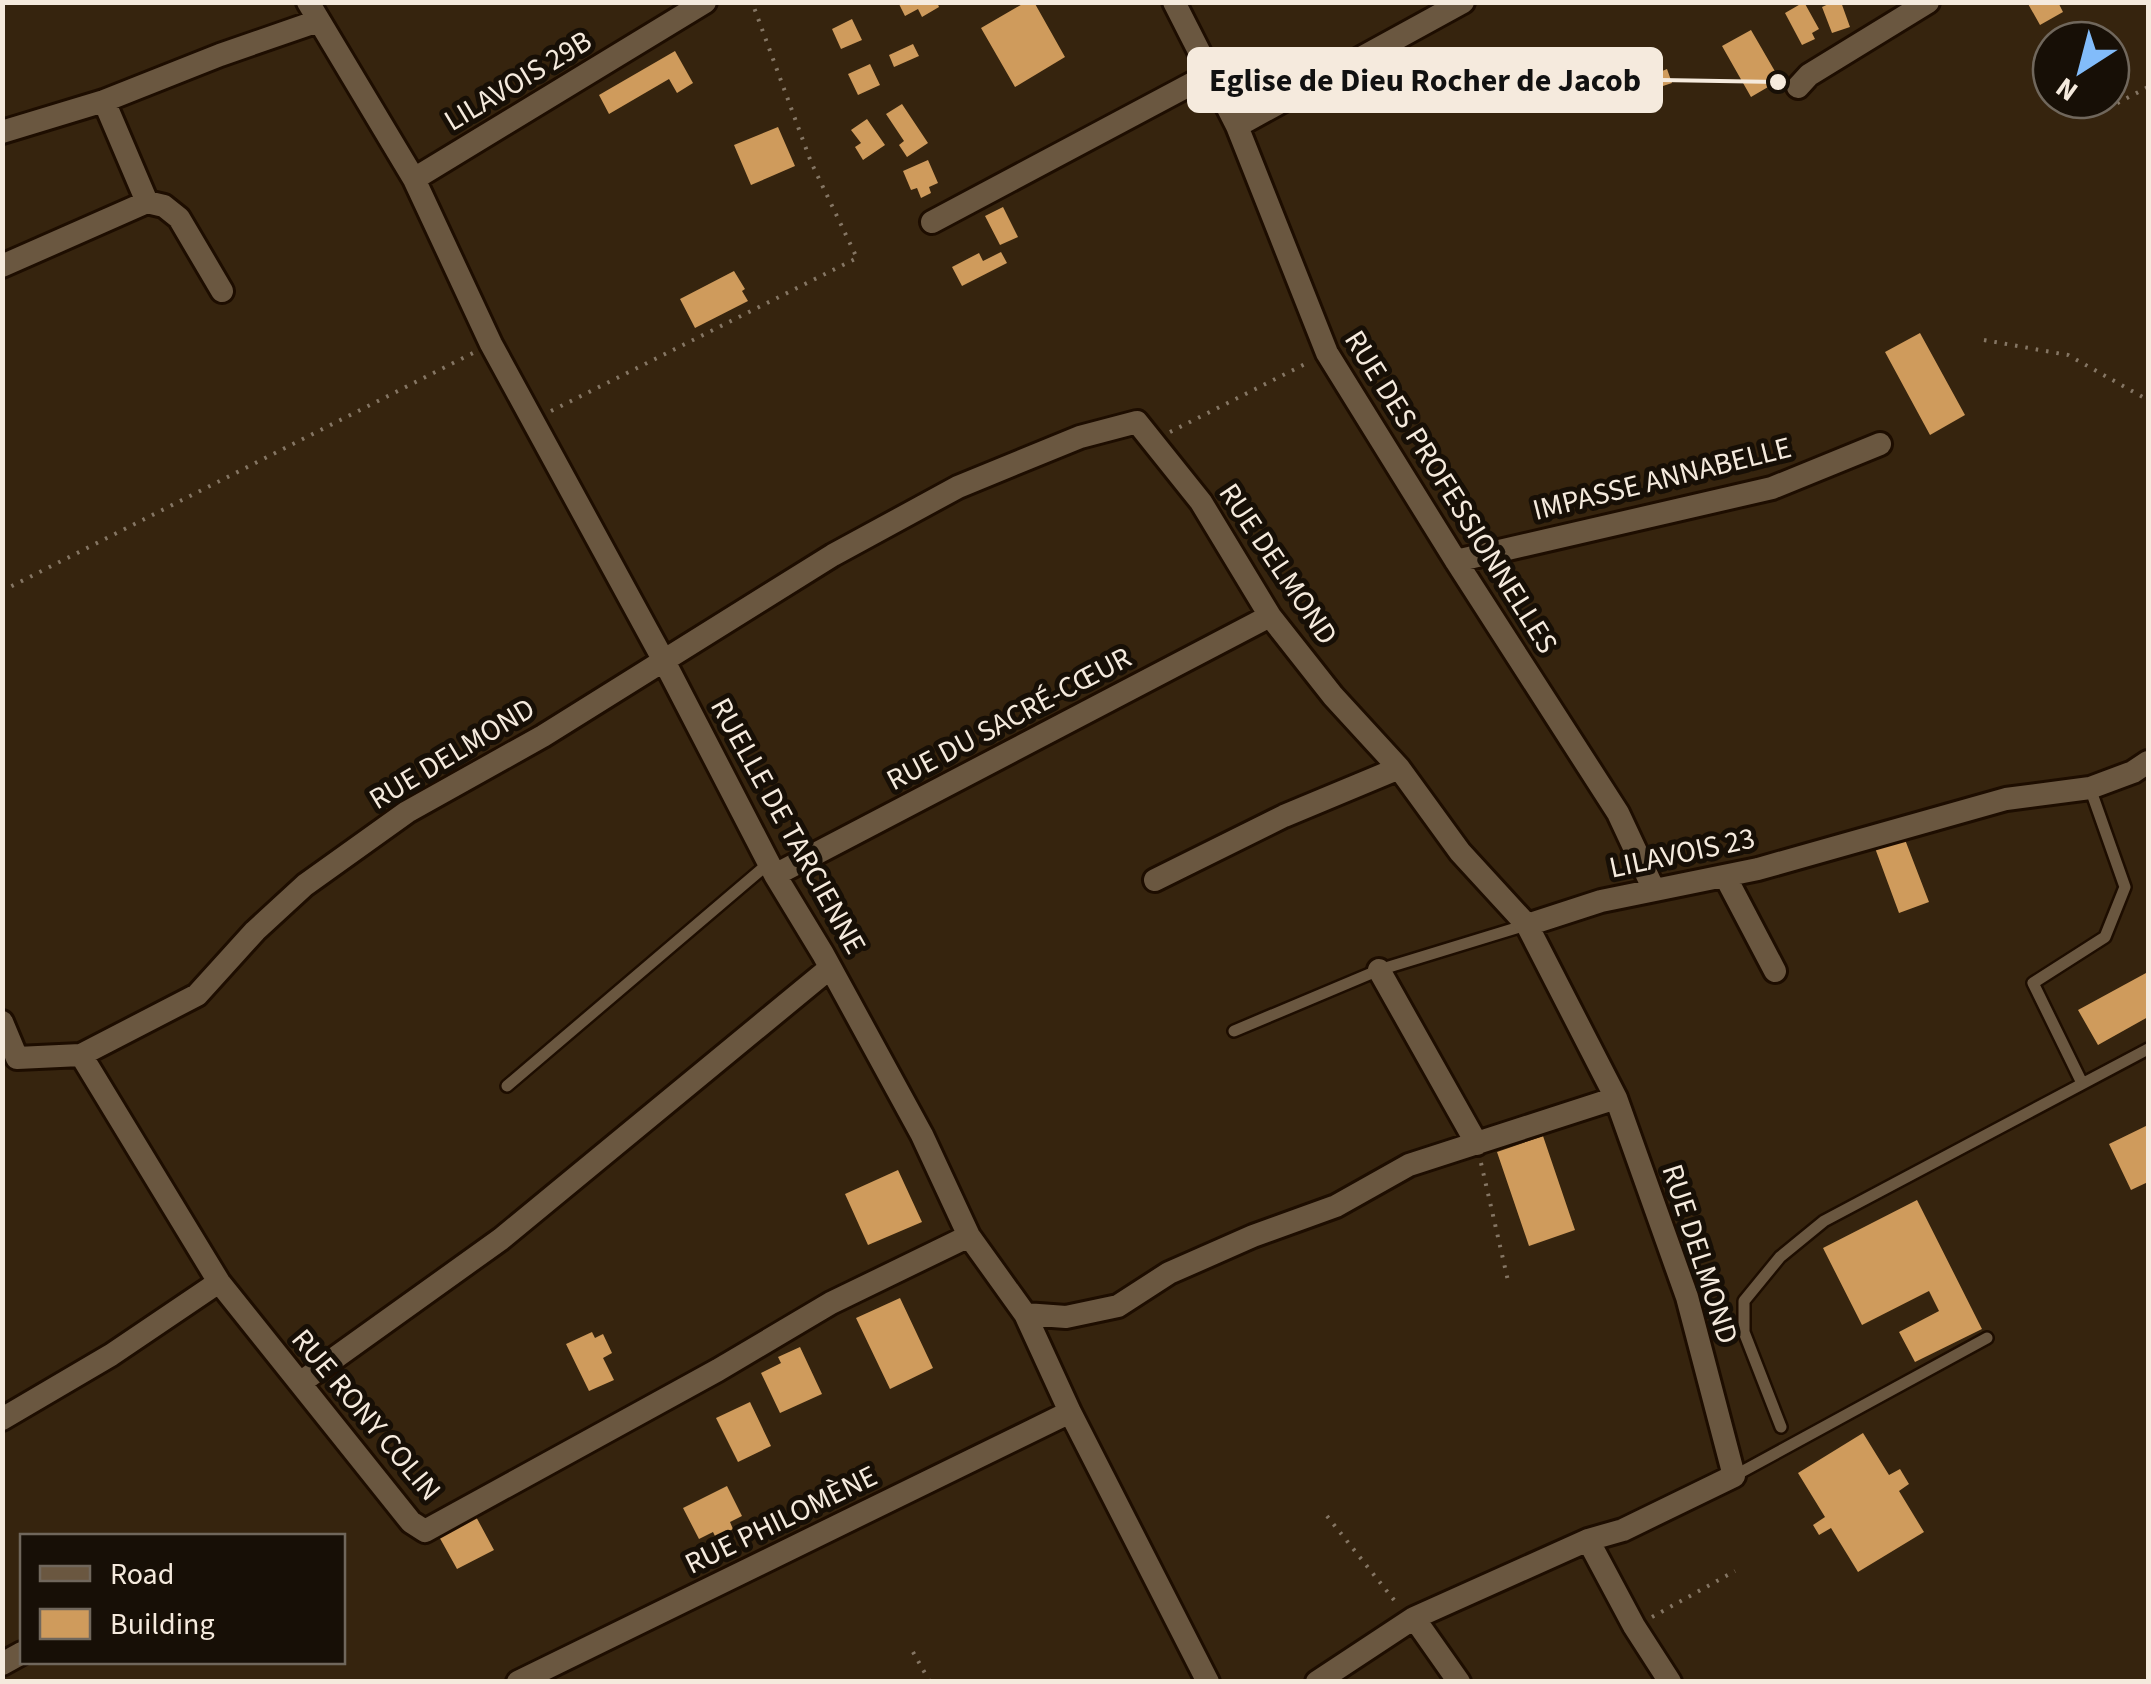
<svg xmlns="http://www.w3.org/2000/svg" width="2151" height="1684" font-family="'Source Sans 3',sans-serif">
<rect width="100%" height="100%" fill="#36240e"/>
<!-- building -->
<path fill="#cf9b5c" d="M 898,2 L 937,2 L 939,7 L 922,17 L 918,9 L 905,16 Z
M 1026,2 L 1034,2 L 1065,57 L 1015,87 L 981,28 Z
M 1804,2 L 1819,29 L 1812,33 L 1815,39 L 1802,45 L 1785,13 Z
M 1833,2 L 1841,2 L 1850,27 L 1832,33 L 1822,7 Z
M 2027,2 L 2058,2 L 2063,12 L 2040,25 Z
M 852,19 L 862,40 L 841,49 L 832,29 Z
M 1751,30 L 1780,80 L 1751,97 L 1722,46 Z
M 913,44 L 919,56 L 894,67 L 889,55 Z
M 675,51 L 693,83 L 677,93 L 669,79 L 609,114 L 599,95 Z
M 870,64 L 880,85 L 858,95 L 848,74 Z
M 1667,69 L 1672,83 L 1660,87 L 1655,74 Z
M 902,104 L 928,143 L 907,157 L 899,145 L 904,141 L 886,114 Z
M 867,119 L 885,145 L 863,160 L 855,147 L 861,143 L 851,130 Z
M 778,127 L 795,166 L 751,185 L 734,145 Z
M 928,160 L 938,183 L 929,187 L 931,193 L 921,198 L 917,188 L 911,190 L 903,171 Z
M 1003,207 L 1018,237 L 1000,245 L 985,216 Z
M 1001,252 L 1007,263 L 962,286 L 952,267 L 979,253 L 983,261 Z
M 734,271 L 745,289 L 742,291 L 748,301 L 695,328 L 680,299 Z
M 1920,333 L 1965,415 L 1930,435 L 1885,352 Z
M 1904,837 L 1929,902 L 1899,913 L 1875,848 Z
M 2146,973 L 2148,977 L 2148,1017 L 2098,1045 L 2078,1010 Z
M 2148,1125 L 2148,1182 L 2131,1190 L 2109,1144 Z
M 1543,1136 L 1575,1230 L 1529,1246 L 1497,1152 Z
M 898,1170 L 922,1222 L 868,1245 L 845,1194 Z
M 1917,1200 L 1982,1329 L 1915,1362 L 1899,1332 L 1939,1311 L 1929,1291 L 1862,1325 L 1823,1248 Z
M 900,1298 L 933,1368 L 890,1389 L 856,1318 Z
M 592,1332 L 595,1338 L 603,1334 L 612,1353 L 603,1358 L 614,1380 L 589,1391 L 566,1344 Z
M 800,1347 L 822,1394 L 780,1413 L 761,1373 L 781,1363 L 778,1357 Z
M 750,1402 L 771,1446 L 738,1462 L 716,1418 Z
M 1863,1433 L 1889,1475 L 1900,1469 L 1909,1484 L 1899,1491 L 1924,1532 L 1858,1572 L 1831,1528 L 1819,1535 L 1813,1525 L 1825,1517 L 1798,1473 Z
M 727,1486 L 742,1516 L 730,1522 L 733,1529 L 716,1538 L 713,1532 L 699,1539 L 683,1508 Z
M 474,1513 L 494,1550 L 457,1569 L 437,1533 Z"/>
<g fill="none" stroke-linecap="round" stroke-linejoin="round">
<defs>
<path id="lane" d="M 1234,1031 L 1379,970 L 1526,925
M 2082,1083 L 2033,983 L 2105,937 L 2125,887 L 2090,788
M 507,1086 L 769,863
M 1781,1427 L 1744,1332 L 1744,1301 L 1780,1257 L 1824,1221 L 2148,1049
M 1734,1476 L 1987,1338"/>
<path id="street" d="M 308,2 L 414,179 L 491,344 L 664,661 L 775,875 L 823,954 L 922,1135 L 969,1236 L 1025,1314 L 1070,1412 L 1208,1682
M 1174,2 L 1237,126 L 1327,353 L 1456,561 L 1618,813 L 1654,890
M 1798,87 L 1809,75 L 1928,2
M 104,101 L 147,202 L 164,206 L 179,218 L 222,291
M 1237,126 L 1463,2
M 2,132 L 104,101 L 220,55 L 318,21
M 414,179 L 705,2
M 932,222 L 1210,74
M 2,266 L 147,202
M 1456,561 L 1772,488 L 1880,444
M 775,875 L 1270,616
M 1725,876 L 1775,971
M 1155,880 L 1284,816 L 1399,768
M 1527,925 L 1601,901 L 1758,869 L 2006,799 L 2090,788 L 2133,772 L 2148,762
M 1379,970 L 1477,1144
M 2,1022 L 17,1058 L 81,1055 L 219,1282 L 411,1522 L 425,1531 L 718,1370 L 831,1303 L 969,1236
M 81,1055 L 197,995 L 255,931 L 305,885 L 407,812 L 543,736 L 833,555 L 958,487 L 1080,437 L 1137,422 L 1201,502 L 1270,616 L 1333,696 L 1399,768 L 1460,852 L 1527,925 L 1616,1098 L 1687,1297 L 1734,1476 L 1623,1530 L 1588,1540 L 1414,1618 L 1317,1682
M 1025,1314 L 1066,1317 L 1118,1306 L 1169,1273 L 1253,1236 L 1336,1206 L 1409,1165 L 1616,1098
M 300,1383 L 501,1239 L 830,968
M 2,1419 L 111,1355 L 219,1282
M 1588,1540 L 1634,1626 L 1670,1682
M 1414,1618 L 1459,1682
M 2,1664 L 22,1653
M 518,1682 L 1070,1412"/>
</defs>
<!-- lane casing -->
<use href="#lane" stroke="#1d0d00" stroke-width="16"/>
<!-- street casing -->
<use href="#street" stroke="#1d0d00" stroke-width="28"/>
<!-- path -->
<path stroke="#857664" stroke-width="4" stroke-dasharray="2.5 8" stroke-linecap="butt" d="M 2108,108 L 2148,87
M 1984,340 L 2068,355 L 2148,400
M 551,411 L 857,258 L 811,162 L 752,2
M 1170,432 L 1309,362
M 2,591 L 473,353
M 1481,1163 L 1509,1285
M 1327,1516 L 1398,1605
M 1652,1617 L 1735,1571
M 913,1652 L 930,1682"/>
<!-- lane -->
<use href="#lane" stroke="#6a5740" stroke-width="11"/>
<!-- street -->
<use href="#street" stroke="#6a5740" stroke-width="22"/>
</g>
<g text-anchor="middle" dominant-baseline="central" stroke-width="10" stroke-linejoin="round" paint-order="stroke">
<!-- street labels -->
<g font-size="30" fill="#f5eadd" stroke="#170f06">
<text transform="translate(518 81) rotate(-31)">LILAVOIS 29B</text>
<text transform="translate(1662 479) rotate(-14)">IMPASSE ANNABELLE</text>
<text transform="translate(1451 492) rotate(58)">RUE DES PROFESSIONNELLES</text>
<text transform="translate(1278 564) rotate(56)">RUE DELMOND</text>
<text transform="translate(1009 719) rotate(-28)">RUE DU SACRÉ-CŒUR</text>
<text transform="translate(452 754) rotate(-31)">RUE DELMOND</text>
<text transform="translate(788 826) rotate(61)">RUELLE DE TARCIENNE</text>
<text transform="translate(1682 853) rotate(-12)">LILAVOIS 23</text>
<text transform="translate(1700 1254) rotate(72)">RUE DELMOND</text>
<text transform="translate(366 1415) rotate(50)">RUE RONY COLIN</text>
<text transform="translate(781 1520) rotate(-26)">RUE PHILOMÈNE</text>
</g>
</g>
<!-- callouts -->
<path fill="none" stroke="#f5eadd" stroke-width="4" d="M1778 82L1661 80"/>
<circle fill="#f5eadd" stroke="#170f06" stroke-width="4" cx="1778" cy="82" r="10"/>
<rect fill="#f5eadd" stroke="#f5eadd" stroke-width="4" x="1189" y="49" width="472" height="62" rx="10"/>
<g font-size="32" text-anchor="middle" font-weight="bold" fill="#111">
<text x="1425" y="91">Eglise de Dieu Rocher de Jacob</text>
</g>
<!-- border -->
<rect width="2151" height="1684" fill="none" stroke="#f5eadd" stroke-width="10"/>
<!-- legend -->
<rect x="20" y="1534" width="325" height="130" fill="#170f06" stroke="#70675c" stroke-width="2.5"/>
<rect x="40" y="1566" width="50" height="15" fill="#6a5740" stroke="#70675c" stroke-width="2.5"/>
<text x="110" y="1584" font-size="30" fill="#f5eadd">Road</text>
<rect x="40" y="1609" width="50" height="30" fill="#cf9b5c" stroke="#70675c" stroke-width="2.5"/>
<text x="110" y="1634" font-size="30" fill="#f5eadd">Building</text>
<!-- north arrow -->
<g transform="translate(2081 70) rotate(216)"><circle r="48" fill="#170f06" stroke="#70675c" stroke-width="2.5"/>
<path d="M0-8L18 38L0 25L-18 38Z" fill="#82bcfa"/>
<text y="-15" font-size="28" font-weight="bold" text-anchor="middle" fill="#f5eadd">N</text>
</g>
</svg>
